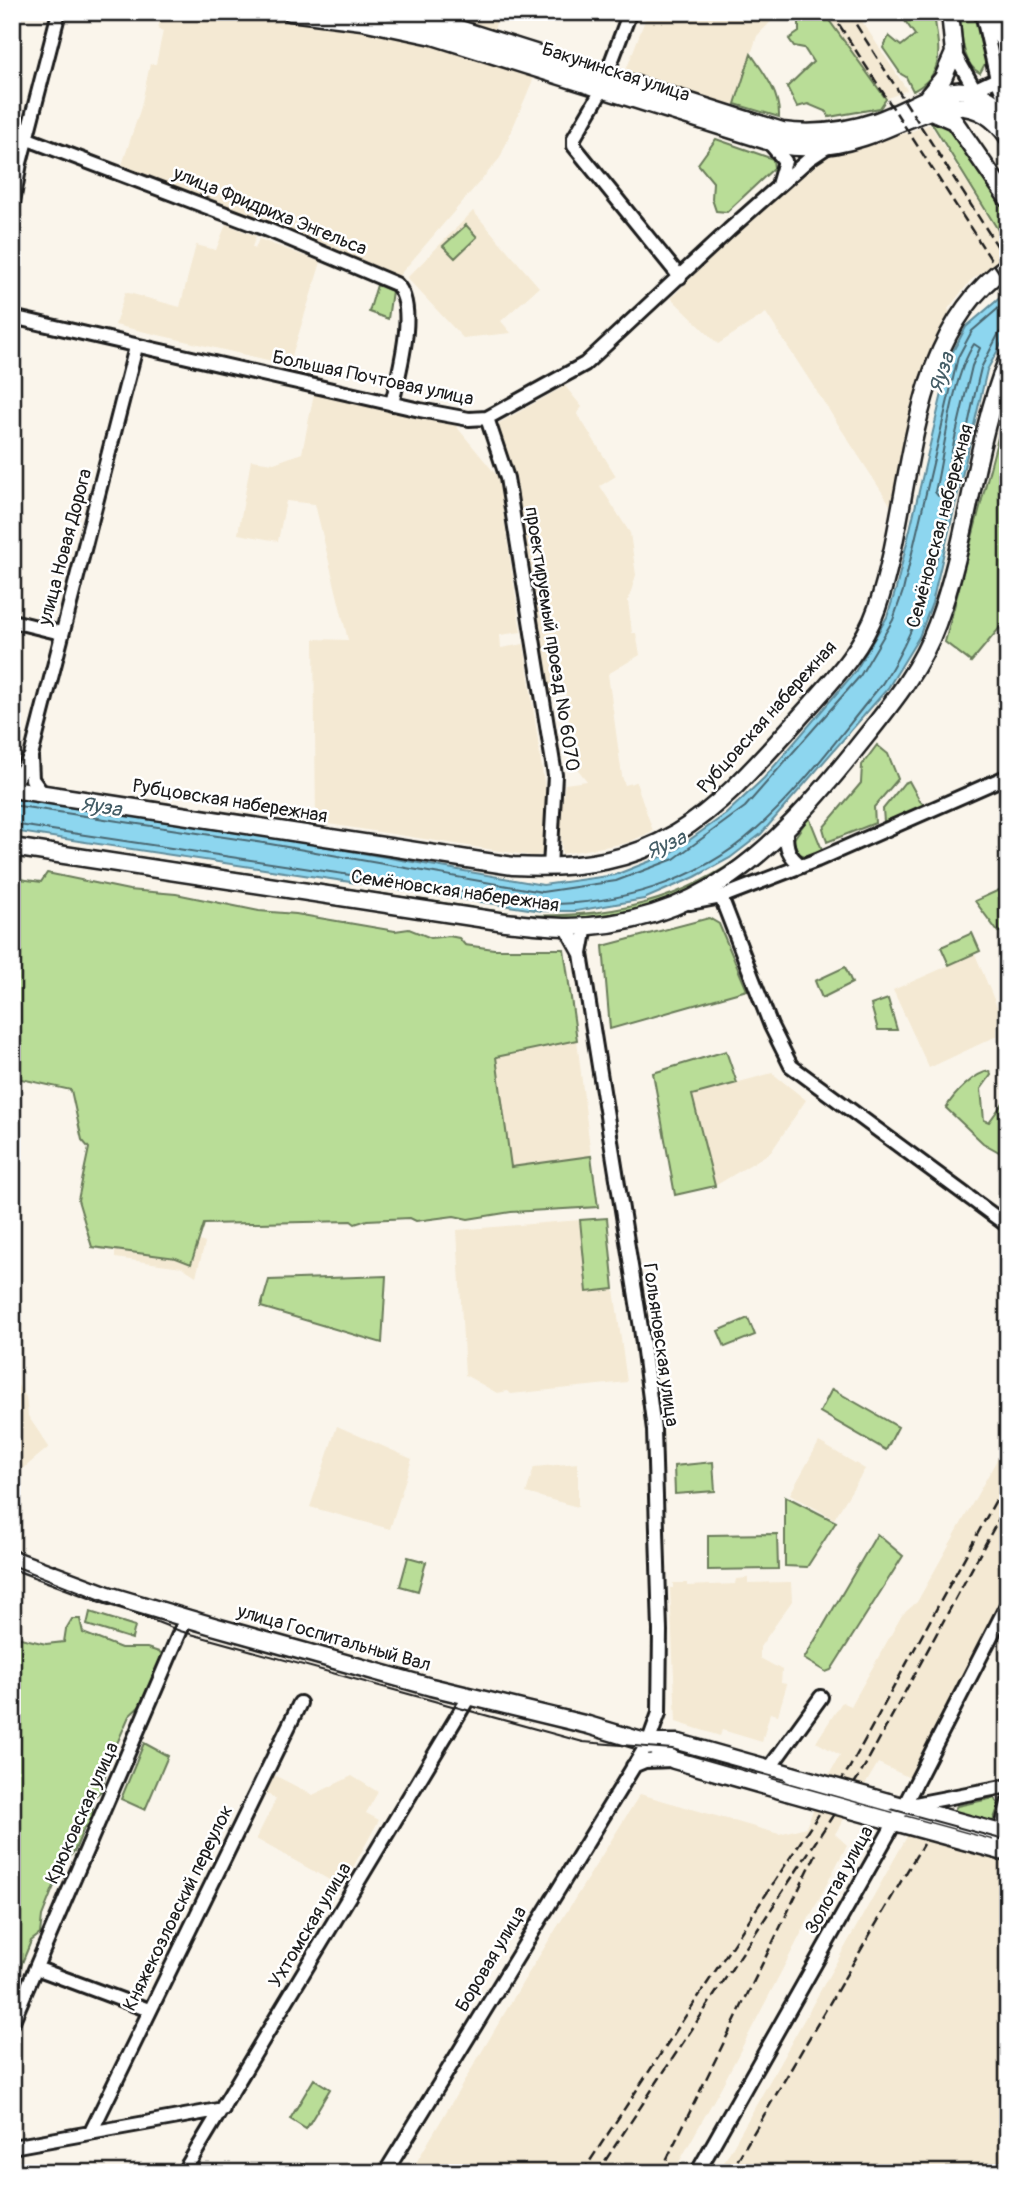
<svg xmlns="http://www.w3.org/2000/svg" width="1020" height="2185" font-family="Pangolin,sans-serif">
<rect width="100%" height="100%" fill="#faf5eb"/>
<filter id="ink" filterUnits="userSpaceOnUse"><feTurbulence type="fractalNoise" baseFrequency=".0143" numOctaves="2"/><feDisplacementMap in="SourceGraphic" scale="14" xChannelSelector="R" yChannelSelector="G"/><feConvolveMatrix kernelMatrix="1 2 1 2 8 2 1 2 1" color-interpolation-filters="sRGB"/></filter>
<g filter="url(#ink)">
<!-- built -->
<path fill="#f4e9d3" d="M 162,12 L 222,12 L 357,27 L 420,39 L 535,75 L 500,158 L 397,278 L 121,168 L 141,107 L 150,64 L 156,64 L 163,31 L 158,29 Z
M 417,12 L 499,12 L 493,34 Z
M 648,12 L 780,12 L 757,36 L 735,104 L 717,102 L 625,73 Z
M 823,12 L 856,12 L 907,90 L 886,99 Z
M 930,124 L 1008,248 L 1008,255 L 971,280 L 948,309 L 955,319 L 923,375 L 891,506 L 766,313 L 718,344 L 671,298 L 763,207 L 815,162 L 899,127 L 904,134 Z
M 473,211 L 539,287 L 501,321 L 511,333 L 463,338 L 407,278 Z
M 226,224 L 256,236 L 252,247 L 255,249 L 259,239 L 321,262 L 289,365 L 115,325 L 125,292 L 180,307 L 196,245 L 216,250 Z
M 565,386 L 582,407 L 577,413 L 616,476 L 600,486 L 630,533 L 636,575 L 628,601 L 632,633 L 636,633 L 640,655 L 608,674 L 622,776 L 625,785 L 636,782 L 653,831 L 627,843 L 562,854 L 560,815 L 565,784 L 587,781 L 575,766 L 565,690 L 549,692 L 510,464 L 497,428 L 499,423 Z
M 314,394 L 456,426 L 498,477 L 521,632 L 500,635 L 501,648 L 524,644 L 549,817 L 547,855 L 532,856 L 316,822 L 314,639 L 348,640 L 315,504 L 286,501 L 278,541 L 238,534 L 251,460 L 274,463 L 302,453 Z
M 975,954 L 998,1009 L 997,1036 L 929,1068 L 893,990 Z
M 577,1040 L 591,1156 L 511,1168 L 496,1056 Z
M 772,1073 L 806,1100 L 771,1152 L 715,1186 L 692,1095 Z
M 580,1220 L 587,1292 L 614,1289 L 627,1382 L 511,1394 L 508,1391 L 497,1393 L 465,1375 L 457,1230 Z
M 197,1240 L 205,1243 L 196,1276 L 182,1267 L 115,1258 L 115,1251 L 184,1259 Z
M 12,1377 L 26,1397 L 28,1416 L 49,1447 L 12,1478 Z
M 337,1426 L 412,1459 L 390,1529 L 310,1507 Z
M 1008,1440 L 1008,1592 L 910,1778 L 878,1763 L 865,1785 L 829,1775 L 840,1755 L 816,1742 L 842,1702 L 851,1706 L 902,1615 L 917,1602 Z
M 819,1442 L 865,1469 L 834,1519 L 790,1494 Z
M 578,1463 L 578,1507 L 526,1493 L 534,1467 Z
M 748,1578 L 748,1583 L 791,1582 L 792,1601 L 760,1647 L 760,1658 L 782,1670 L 781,1683 L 787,1684 L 778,1715 L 770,1713 L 762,1742 L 722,1730 L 720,1736 L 676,1722 L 670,1588 L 673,1588 L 673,1583 L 687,1583 L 687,1586 L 735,1584 L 736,1579 Z
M 274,1775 L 313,1795 L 352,1776 L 378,1792 L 366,1813 L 379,1820 L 342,1887 L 256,1839 L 276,1799 L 266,1793 Z
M 640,1794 L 779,1834 L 806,1827 L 814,1808 L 845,1817 L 835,1834 L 847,1845 L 724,2082 L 673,2173 L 410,2173 L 523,1982 Z
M 909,1833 L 1008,1861 L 1008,2173 L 718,2173 Z"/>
<!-- green -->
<path fill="#b9dd97" stroke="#6a7c5a" stroke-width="2" d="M 787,12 L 823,12 L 886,99 L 880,108 L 829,117 L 827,112 L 808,104 L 797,107 L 787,87 L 813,62 L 804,48 L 794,46 L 789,39 L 799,32 L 799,13 L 789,16 Z
M 905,12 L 934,12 C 937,45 949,72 913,91 L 906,77 L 901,74 L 883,48 L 889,36 L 901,46 L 915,35 L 903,18 Z
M 967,14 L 978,15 L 987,60 L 980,73 C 963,66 962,37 960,20 Z
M 751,54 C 764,73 780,93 779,117 L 735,104 Z
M 928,117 L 949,125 L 1008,214 L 1008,246 Z
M 716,139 L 773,159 L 774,168 L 727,212 L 716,211 L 712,199 L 713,182 L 698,164 Z
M 466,225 L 477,237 L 455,258 L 443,246 Z
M 377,285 L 392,291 L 388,319 L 369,312 Z
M 1008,399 L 1008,618 L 971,662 L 945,642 Z
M 877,745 L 888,754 L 898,779 L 874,807 L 875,823 L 827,842 L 823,828 L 861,783 L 862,765 Z
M 909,781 L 920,801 L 925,805 L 884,822 L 883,809 L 904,783 Z
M 795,807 L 798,809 C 775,830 751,857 725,873 C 662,912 597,920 525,919 L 37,845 L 37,842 L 523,915 C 632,920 721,890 795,807 Z
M 809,817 L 823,852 L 810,857 L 799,854 L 793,840 Z
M 1008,871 L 1008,929 L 998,932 L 975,901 L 1006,887 L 1002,874 Z
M 47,873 L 129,890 L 176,894 L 259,911 L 296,914 L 395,931 L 409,929 L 431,938 L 449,936 L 459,938 L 465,945 L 494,949 L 564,949 L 577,1040 L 496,1057 L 511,1167 L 591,1156 L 598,1207 L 511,1212 L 468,1219 L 454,1216 L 416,1221 L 410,1218 L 367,1220 L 355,1224 L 351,1221 L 204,1224 L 191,1264 L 176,1258 L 92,1247 L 78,1200 L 89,1148 L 82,1140 L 71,1090 L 12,1077 L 12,1035 L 19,1017 L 12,1014 L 12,895 L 20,879 L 41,882 Z
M 709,918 L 719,924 L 747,990 L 610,1029 L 603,946 Z
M 972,933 L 980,951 L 949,965 L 941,947 Z
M 845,967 L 852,983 L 822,998 L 815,981 Z
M 888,999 L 897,1030 L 878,1030 L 871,1005 Z
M 726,1051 L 737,1083 L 692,1095 L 715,1186 L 675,1195 L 653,1073 Z
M 990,1071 L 991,1075 L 981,1089 L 984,1120 L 989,1122 L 1008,1096 L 1008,1157 L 983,1143 L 946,1108 C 953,1095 975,1072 990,1071 Z
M 607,1218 L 614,1289 L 587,1292 L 580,1220 Z
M 386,1276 L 382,1343 L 261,1307 L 269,1280 Z
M 748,1318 L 755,1335 L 725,1347 L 718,1331 Z
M 832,1389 L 898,1427 L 886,1450 L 820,1412 Z
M 713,1462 L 715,1491 L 675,1494 L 674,1466 Z
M 785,1496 L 836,1522 L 807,1567 L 785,1566 Z
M 777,1534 L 778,1569 L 708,1570 L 708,1535 Z
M 877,1534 L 903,1556 L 831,1670 L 826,1672 L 804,1659 Z
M 408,1557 L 426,1562 L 418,1591 L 400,1586 Z
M 90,1612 L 135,1626 L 132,1639 L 87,1625 Z
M 72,1619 L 80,1619 L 83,1633 L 121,1648 L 147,1648 L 162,1653 L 156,1679 L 142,1704 L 129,1716 L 108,1764 L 101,1791 L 93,1798 L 92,1822 L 84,1828 L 75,1850 L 62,1866 L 42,1916 L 40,1934 L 31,1941 L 22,1963 L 12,2005 L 12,1636 L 46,1644 L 64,1642 L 66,1629 Z
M 144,1743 L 168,1756 L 145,1810 L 121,1799 Z
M 994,1798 L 999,1805 L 992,1824 L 953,1812 L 957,1806 Z
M 314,2079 L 330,2089 L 306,2129 L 290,2119 Z"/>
<!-- water -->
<path fill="#8dd6ef" stroke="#608c9b" stroke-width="2" d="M 1008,291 L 1008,332 L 987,370 L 932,603 L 919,637 L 888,688 L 761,834 L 730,858 L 695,877 L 644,899 L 576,911 L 542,911 L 12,831 L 12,798 L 271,837 L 543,885 L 615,875 L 671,853 L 726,814 L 764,778 L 855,672 L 887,617 L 896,589 L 951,355 L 966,327 Z"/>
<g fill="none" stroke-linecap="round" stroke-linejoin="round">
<!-- shore -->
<path stroke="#496670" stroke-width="2" d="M 974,344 L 980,348 L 972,366 L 942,493 L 938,496 L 935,492 C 945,449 951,380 974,344 Z
M 12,805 L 270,844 L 542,892 L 616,881 L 674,859 L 745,807 L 860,676 L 893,620 L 903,591 L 958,357 L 972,331 L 1008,300
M 12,824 L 542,904 C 619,905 697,882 755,830 C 802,789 842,732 882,684 C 942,593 955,473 981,368 L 999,333 L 1008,329"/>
<defs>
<path id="minor" d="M 630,12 L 598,97 L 574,138 L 574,146 L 680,277
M 983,17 L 997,79 L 1008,107
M 954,53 L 978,95
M 967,93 L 1008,74
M 12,133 L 268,230 L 396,284 C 419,306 398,375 392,404
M 768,141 L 785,161 L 778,185
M 12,208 L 20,163 L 59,12
M 12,317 L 420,410 L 469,419 L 487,418 L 585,364 L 729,230 L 809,159 L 827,147
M 487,418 L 507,478 L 555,775 L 550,868
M 12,621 L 61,633
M 31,757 L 32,779 L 42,793
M 12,785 L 31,756 L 136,347
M 786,832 C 786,848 788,856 802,866
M 721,897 L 771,1026 L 791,1066 L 1008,1226
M 690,903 L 721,897 L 817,860 L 1008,776
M 566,927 L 581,954
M 633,1766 L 645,1761 L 673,1760
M 758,1784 L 821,1697
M 905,1806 L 1008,1786
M 999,1840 L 1008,1803
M 36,1968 L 149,2010
M 12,2023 L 186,1618
M 91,2132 L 300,1703
M 12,2147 L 223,2109
M 183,2173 L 469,1697
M 385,2173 L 648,1743 L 659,1713 L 660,1631 L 654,1430 L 641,1328 L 581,954 L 586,926
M 697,2173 L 904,1806 L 1008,1603"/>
<path id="major" d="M 290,12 L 362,21 L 433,36 L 780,145 C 808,150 837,146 864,137 C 915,121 967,77 1008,137
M 396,12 L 443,24 L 782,131 C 813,135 847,131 877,121 C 929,103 957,66 1008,115
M 981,12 L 1008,45
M 928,96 L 943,78 L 954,53 L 950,12
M 931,111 L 954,121 L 1008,199
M 12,789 L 513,866 C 657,874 708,820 798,719 C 828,685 862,652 877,608 C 915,498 903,339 1008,265
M 12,847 L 505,922 C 526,924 547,927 568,927 C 699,926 775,849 851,755 C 884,713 919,674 937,624 C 969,538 974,443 1008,358
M 12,1559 L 108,1595 L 213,1626 L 431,1687 L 588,1725 L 648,1743 L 674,1760 L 787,1792
M 648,1743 L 679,1743 L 792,1775
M 888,1802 L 1008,1835
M 884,1819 L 1008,1853"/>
</defs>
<!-- minor casing -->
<use href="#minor" stroke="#1c1c1c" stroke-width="18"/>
<!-- major casing -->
<use href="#major" stroke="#1c1c1c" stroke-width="21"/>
<!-- minor -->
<use href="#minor" stroke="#fff" stroke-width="12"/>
<!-- major -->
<use href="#major" stroke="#fff" stroke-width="16"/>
<!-- tram -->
<path stroke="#1c1c1c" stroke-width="2" d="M 12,1565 L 180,1631 L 583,1742 L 672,1749 L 1008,1841"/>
<!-- rail -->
<path stroke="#1c1c1c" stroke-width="2.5" stroke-dasharray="10 5" stroke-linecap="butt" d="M 831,12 L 1008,286
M 848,12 L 1008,263
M 582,2173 L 850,1767 L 1008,1478
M 597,2173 L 861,1773 L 1008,1502
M 660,2173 L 817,1852
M 730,2173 L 923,1844"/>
<defs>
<path id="major-bridge" d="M 792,1775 L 888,1802
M 787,1792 L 884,1819"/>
</defs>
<!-- major-bridge casing -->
<use href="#major-bridge" stroke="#1c1c1c" stroke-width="21" stroke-linecap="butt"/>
<!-- major-bridge -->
<use href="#major-bridge" stroke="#fff" stroke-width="16"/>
</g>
</g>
<g text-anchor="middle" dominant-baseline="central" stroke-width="5" stroke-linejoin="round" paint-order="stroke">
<!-- street labels -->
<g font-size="19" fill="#1c1c1c" stroke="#fff">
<text transform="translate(616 72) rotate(18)">Бакунинская улица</text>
<text transform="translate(270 211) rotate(22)">улица Фридриха Энгельса</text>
<text transform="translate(373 378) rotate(12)">Большая Почтовая улица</text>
<text transform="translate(940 526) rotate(-75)">Семёновская набережная</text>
<text transform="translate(65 547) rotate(-75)">улица Новая Дорога</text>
<text transform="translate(552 639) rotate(81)">проектируемый проезд № 6070</text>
<text transform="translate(767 717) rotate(-48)">Рубцовская набережная</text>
<text transform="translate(230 801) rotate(9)">Рубцовская набережная</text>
<text transform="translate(455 891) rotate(8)">Семёновская набережная</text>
<text transform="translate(661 1345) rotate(82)">Гольяновская улица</text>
<text transform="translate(334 1638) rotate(16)">улица Госпитальный Вал</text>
<text transform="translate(82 1813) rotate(-66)">Крюковская улица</text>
<text transform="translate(839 1880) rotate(-61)">Золотая улица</text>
<text transform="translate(178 1908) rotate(-64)">Княжекозловский переулок</text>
<text transform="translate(310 1925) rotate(-59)">Ухтомская улица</text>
<text transform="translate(491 1959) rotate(-59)">Боровая улица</text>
</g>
<!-- water labels -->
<g font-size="21" font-style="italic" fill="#445d66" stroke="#fff">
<text transform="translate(942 373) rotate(-72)">Яуза</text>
<text transform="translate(101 807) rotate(9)">Яуза</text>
<text transform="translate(666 845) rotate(-24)">Яуза</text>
</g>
</g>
<!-- margin -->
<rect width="1020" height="2185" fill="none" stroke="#fff" stroke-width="42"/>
<rect x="21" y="21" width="978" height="2143" fill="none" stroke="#1c1c1c" stroke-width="2.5" filter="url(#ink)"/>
</svg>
